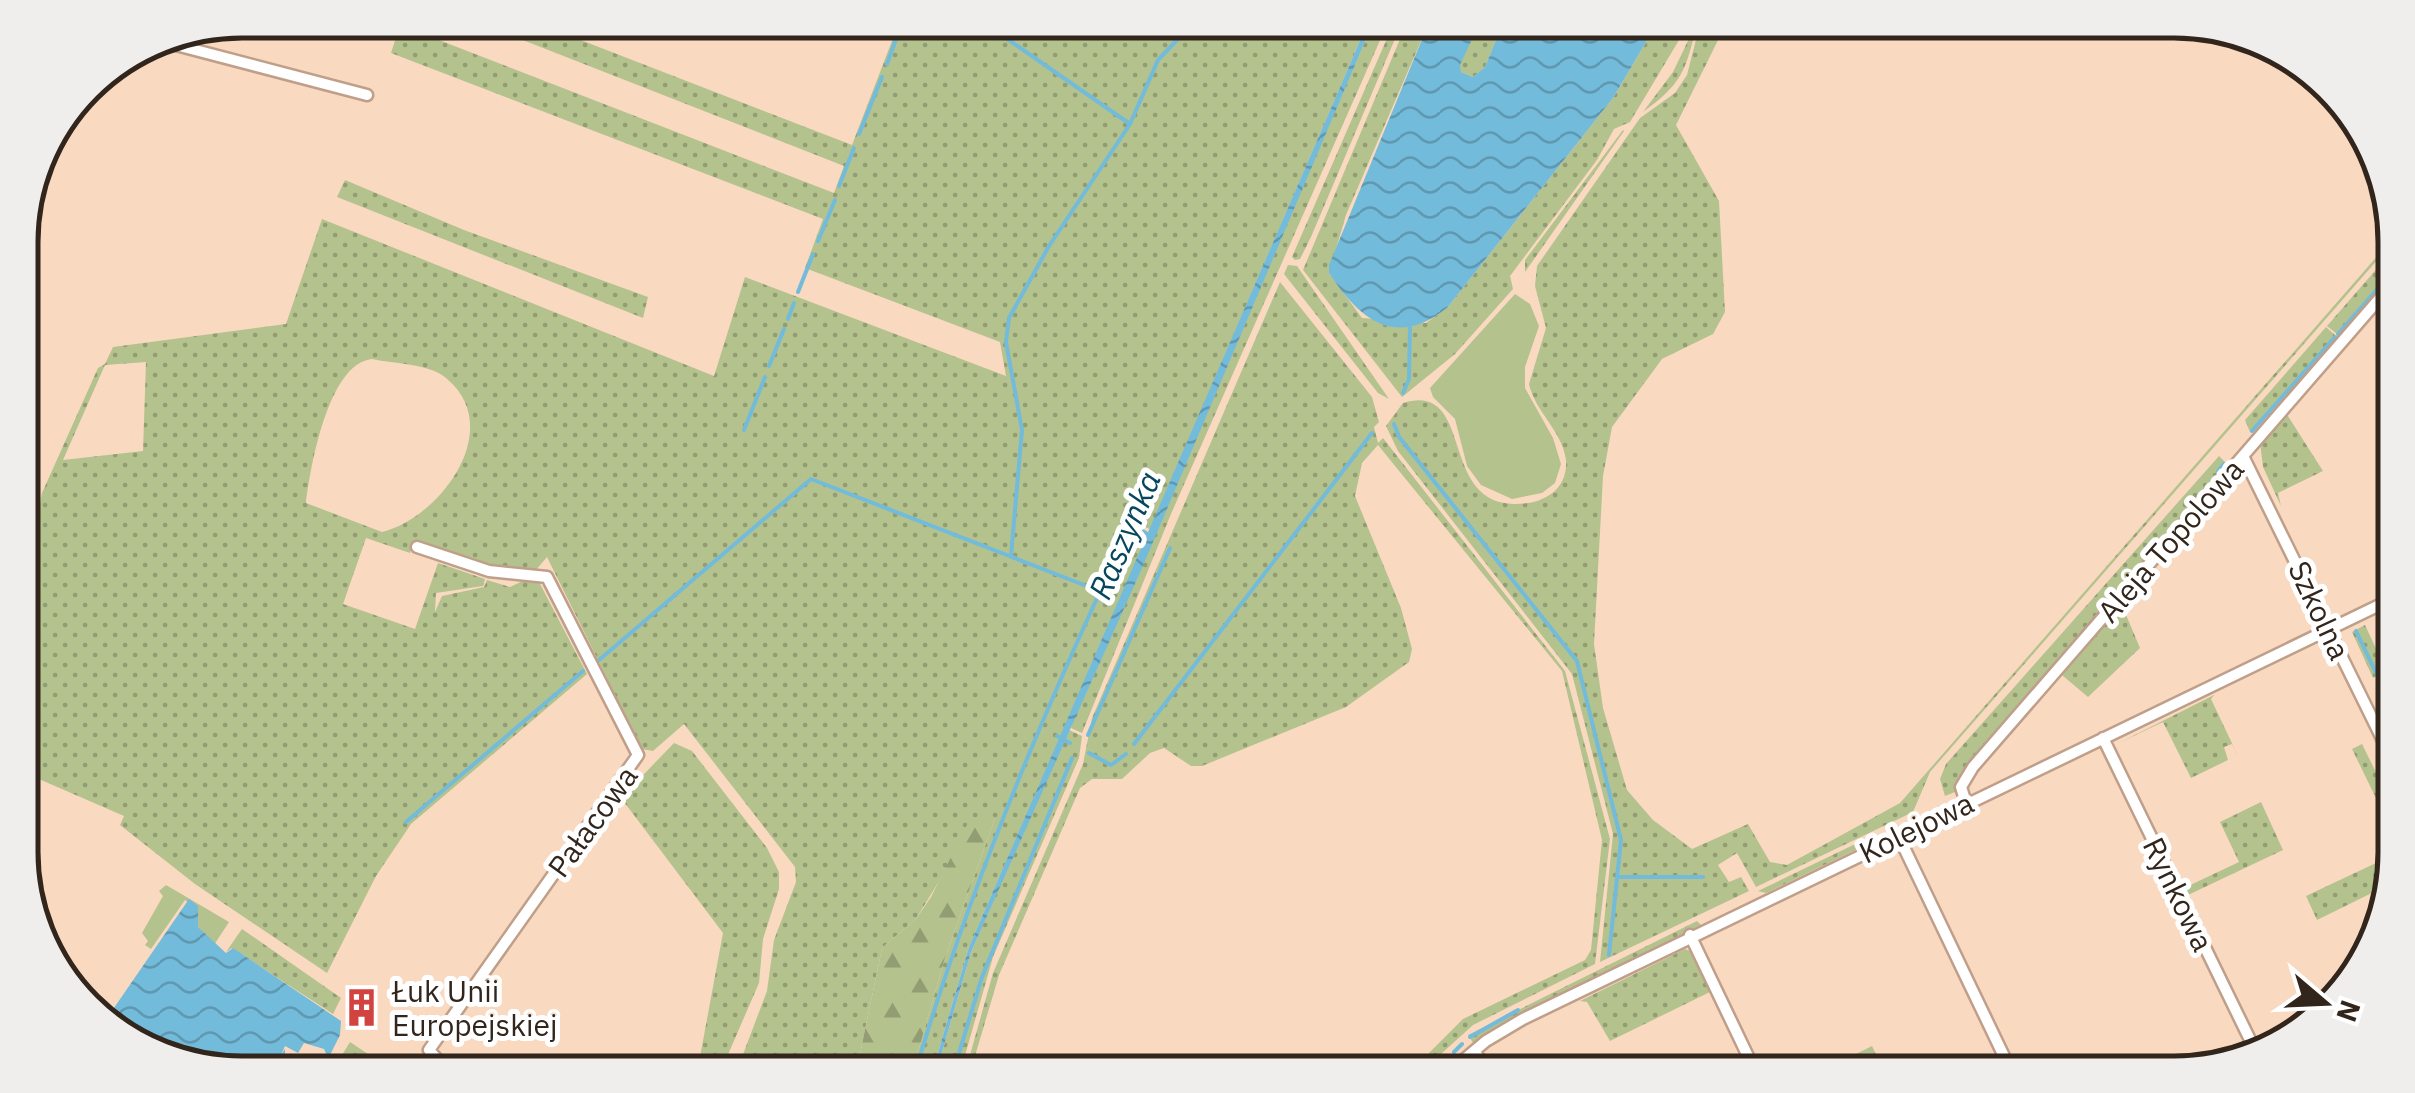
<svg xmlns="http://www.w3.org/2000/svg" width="2415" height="1093" font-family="'IBM Plex Sans',sans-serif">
<defs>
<pattern id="grass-dots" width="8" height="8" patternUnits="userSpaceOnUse" patternTransform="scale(2.5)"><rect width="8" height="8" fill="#b4c28e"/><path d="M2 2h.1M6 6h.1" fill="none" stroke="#939d73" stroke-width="1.8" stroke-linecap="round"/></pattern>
<pattern id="forest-firs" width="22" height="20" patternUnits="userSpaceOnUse" patternTransform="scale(2.5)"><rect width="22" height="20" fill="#b4c28e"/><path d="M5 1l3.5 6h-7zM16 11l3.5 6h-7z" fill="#939d73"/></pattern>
<pattern id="water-waves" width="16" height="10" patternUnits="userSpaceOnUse" patternTransform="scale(2.5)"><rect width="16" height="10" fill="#73bbda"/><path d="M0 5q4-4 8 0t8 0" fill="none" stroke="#5f98b0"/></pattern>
</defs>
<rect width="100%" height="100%" fill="#fad9c1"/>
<!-- grass -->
<path fill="url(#grass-dots)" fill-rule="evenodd" d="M 472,20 L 529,20 L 852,145 L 900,20 L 1369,20 L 1150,529 L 1145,527 L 1142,537 L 1146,539 L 1127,583 L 969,947 L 932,1073 L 912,1073 L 944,961 L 995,818 L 944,873 L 916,919 L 882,948 L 856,1073 L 736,1073 L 767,991 L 774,940 L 796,882 L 795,867 L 684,724 L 653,751 L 642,749 L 547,557 L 535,571 L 481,566 L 414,543 L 410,553 L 366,538 L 343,604 L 415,629 L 438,563 L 485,579 L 483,586 L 436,593 L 435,612 L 442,596 L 484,587 L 487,580 L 510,587 L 527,579 L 539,582 L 587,674 L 411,824 L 376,876 L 327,973 L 195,884 L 120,825 L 124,816 L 25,773 L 35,749 L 22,743 L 21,513 L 38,514 L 42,493 L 98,368 L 105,364 L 113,347 L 286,324 L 322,219 L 714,376 L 745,277 L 1006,376 L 1000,342 L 805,268 L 823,219 L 391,53 L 400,25 L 834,193 L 844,166 ZM 372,359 C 394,364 428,363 446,378 C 507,428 440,518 382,532 L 306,503 C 310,469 328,363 372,359 ZM 146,362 L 143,451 L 63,460 L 105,365 Z
M 1374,20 L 1389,20 L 1171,514 L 1082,733 L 1071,728 L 1073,720 Z
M 1395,20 L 1403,20 L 1311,237 L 1300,259 L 1295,260 L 1292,257 Z
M 1408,20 L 1430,20 L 1346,215 L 1329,273 L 1362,318 L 1426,323 L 1447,308 L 1613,98 L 1659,20 L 1691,20 L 1630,122 L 1614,129 L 1597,160 L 1510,276 L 1513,289 L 1455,354 L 1402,397 L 1303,270 Z
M 1481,20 L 1504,20 L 1485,67 L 1473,77 L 1461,72 L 1459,65 Z
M 1698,20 C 1686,68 1685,82 1643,112 L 1673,72 Z
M 1701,20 L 1728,20 L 1676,125 L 1719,201 L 1725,312 L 1713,334 L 1662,359 L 1612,427 L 1603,476 L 1594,644 L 1603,708 L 1627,790 L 1653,820 L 1692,849 L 1748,824 L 1770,862 L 1787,865 L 1900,803 L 2393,238 L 2393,242 L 1930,772 L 1913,812 L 1756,887 L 1737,853 L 1718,865 L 1729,882 L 1741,877 L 1749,891 L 1600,962 L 1613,834 L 1572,674 L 1398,451 L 1386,426 L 1403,403 C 1475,381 1438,503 1514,504 C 1527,504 1540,502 1551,494 C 1562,486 1567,474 1566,460 C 1562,430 1535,412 1529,384 L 1546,328 L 1535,286 L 1537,266 L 1640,118 L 1675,93 L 1687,75 Z
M 1623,130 L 1624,131 L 1525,272 L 1525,260 Z
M 345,180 L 464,230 L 648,297 L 643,318 L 337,197 Z
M 2393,250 L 2393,269 L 2337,334 L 2327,326 Z
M 1288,265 L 1297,266 L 1389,399 L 1378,393 L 1284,274 Z
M 1280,282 L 1372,397 L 1379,422 L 1374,427 L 1378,443 L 1383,438 L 1565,671 L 1610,839 L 1595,964 L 1473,1025 L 1420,1073 L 1409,1073 L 1463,1019 L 1585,960 L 1591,950 L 1602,840 L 1562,671 L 1378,445 L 1362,463 L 1355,496 L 1401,608 L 1412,649 L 1409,662 L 1346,707 L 1202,766 L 1191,766 L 1164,748 L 1150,753 L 1122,779 L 1092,779 L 1080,788 L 999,975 L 970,1073 L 965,1073 L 993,973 L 1083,764 L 1092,718 Z
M 2326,327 L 2335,335 L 2250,432 L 2245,420 Z
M 2286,413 L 2323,471 L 2278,493 L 2281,506 L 2263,467 L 2260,442 Z
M 2219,456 L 2228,465 L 1961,773 L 1955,792 L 1945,796 L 1940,779 L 1946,764 Z
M 2121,603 L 2140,648 L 2088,697 L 2062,675 L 1970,781 Z
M 2365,625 L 2386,670 L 2373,678 L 2352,632 Z
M 2214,695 L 2211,699 L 2238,756 L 2232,744 L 2224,747 L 2228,760 L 2191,778 L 2163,722 L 2117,744 Z
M 1069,730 L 1082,736 L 1079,758 L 993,957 L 960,1073 L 936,1073 L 971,952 L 1063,741 L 1070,743 L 1065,738 Z
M 674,743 L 692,751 L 767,848 L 779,872 L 779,889 L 763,939 L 759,983 L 720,1073 L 697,1073 L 723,933 L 621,798 Z
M 2362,744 L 2395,811 L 2394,835 L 2352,749 Z
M 2261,802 L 2283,850 L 2188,895 L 2184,888 L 2239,862 L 2220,822 Z
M 1874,835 L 1878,839 L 1766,893 L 1758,891 Z
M 2395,854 L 2388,885 L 2317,920 L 2306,896 Z
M 1697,921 L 1701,925 L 1520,1014 L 1474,1044 L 1468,1035 Z
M 242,929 L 341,998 L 333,1014 L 232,948 L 226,952 Z
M 1685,949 L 1693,952 L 1712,991 L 1610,1041 L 1587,1002 L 1580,1001 Z
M 350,1042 L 389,1068 L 387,1073 L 353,1073 L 336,1065 Z
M 1872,1046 L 1885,1073 L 1818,1073 Z"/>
<!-- forest -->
<path fill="url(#forest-firs)" d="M 995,818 L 944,961 L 912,1073 L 856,1073 L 882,948 L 916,919 L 931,897 L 970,819 Z"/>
<!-- green -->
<path fill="#b4c28e" d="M 1515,294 L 1530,304 L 1539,326 L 1525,367 L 1525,388 L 1553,438 L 1561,464 L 1555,483 L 1542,493 L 1512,499 L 1481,485 L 1467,466 L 1455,419 L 1433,397 L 1430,388 Z
M 166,885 L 229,922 L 214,945 L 198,927 L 198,912 L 185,900 L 151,949 L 145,945 L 148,941 L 142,933 L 163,896 L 159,891 Z"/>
<!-- water -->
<path fill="url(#water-waves)" d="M 1369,20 L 1374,20 L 1142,568 L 971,952 L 936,1073 L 932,1073 L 969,947 Z
M 1430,20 L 1481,20 L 1460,65 L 1461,72 L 1473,77 L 1485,67 L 1504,20 L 1659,20 L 1613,98 L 1447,308 C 1395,349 1360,320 1329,273 L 1329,265 Z
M 189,899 L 198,906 L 198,927 L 226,953 L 233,948 L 341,1021 L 340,1035 L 321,1073 L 241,1073 L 156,1056 L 107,1018 Z"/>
<!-- pier -->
<path fill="#fad9c1" d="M 304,1043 L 324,1049 L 330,1062 L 326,1069 L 299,1073 L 291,1066 L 296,1056 L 289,1059 L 291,1053 L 285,1057 L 285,1049 L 281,1055 L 285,1046 L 298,1053 Z"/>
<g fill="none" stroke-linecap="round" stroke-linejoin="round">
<!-- stream -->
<path stroke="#73bbda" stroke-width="4" d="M 980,20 L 1130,124 L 1158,60 L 1196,20
M 1314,20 L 1344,34
M 887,64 L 903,20
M 859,134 L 882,77
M 839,186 L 854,148
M 818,241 L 835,200
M 798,292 L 813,254
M 788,319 L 794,303
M 2338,334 L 2393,271
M 769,366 L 784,329
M 1403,393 L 1409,379 L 1410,328
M 1394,424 L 1399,437 L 1577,661 L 1621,840 L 1609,955
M 744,430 L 765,377
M 2252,431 L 2335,337
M 2218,471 L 2224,464
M 1011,556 L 1022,430 L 1006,342 L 1009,318 L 1049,246 L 1130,124
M 1104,582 L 1126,528 L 1134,526 L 1149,535
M 2356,631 L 2377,675
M 599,660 L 811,479 L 1084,585
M 2381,681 L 2388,696
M 2389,699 L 2391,704
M 1088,735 L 1170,548
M 1057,736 L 1070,743
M 1134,744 L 1372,433
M 1089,753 L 1111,765 L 1126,754
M 406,822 L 583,671
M 1619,877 L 1703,877
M 1470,1037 L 1518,1010
M 1454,1052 L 1462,1044
M 915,1073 C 963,909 1027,751 1098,596
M 953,1073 L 982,977 L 1072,758
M 1433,1073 L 1447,1060"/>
<defs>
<path id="street" d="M 153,39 L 367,95
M 2243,456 L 2395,765
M 417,547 L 489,571 L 547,577 L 638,755 L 429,1050 L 450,1073
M 2103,738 L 2255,1050
M 1966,803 L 1961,787 L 1973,767 L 2393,283
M 1898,835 L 2012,1073
M 1690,935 L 1756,1073
M 1474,1051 L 1490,1073
M 1448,1073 L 1486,1041 L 1523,1019 L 2394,598"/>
</defs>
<!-- street casing -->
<use href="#street" stroke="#bf9f89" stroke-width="15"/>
<!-- street -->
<use href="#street" stroke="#fff" stroke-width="10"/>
</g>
<!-- icons -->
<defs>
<symbol id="building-bare" viewBox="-9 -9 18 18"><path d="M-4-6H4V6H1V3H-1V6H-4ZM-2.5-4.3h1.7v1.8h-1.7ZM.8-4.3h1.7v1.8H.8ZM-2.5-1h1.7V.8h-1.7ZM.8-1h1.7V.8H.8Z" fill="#d2433f" stroke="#fff" stroke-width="2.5" paint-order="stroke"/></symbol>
</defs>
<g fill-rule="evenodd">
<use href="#building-bare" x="334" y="980" width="55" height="55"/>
</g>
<g text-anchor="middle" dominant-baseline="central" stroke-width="10" stroke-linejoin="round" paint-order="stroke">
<!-- street labels -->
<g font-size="30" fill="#32251c" stroke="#fff">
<text transform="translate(2170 540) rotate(-49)">Aleja Topolowa</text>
<text transform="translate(2320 610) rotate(65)">Szkolna</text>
<text transform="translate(592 821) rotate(-54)">Pałacowa</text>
<text transform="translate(1916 827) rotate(-26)">Kolejowa</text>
<text transform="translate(2179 894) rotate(64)">Rynkowa</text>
</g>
<!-- poi labels -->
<g font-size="30" fill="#32251c" stroke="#fff" text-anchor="start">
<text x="392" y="990">Łuk Unii<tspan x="392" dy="34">Europejskiej</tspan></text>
</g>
<!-- water labels -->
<g font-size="32" font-style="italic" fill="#07475d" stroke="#fff">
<text transform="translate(1124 535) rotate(-67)">Raszynka</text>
</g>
</g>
<!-- crop -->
<path d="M0 0H2415V1093H0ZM242 38H2174A204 204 0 0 1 2378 242V852A204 204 0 0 1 2174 1056H242A204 204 0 0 1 38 852V242A204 204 0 0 1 242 38Z" fill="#efeeed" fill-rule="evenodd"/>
<path fill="none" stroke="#32251c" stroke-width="5" d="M242 38H2174A204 204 0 0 1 2378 242V852A204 204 0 0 1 2174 1056H242A204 204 0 0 1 38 852V242A204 204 0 0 1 242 38Z"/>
<!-- north arrow -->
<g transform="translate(2325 1003) rotate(109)" stroke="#ffffff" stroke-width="8" paint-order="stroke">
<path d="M0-8L18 38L0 25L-18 38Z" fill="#32251c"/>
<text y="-15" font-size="28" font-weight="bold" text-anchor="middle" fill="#32251c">N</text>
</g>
</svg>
